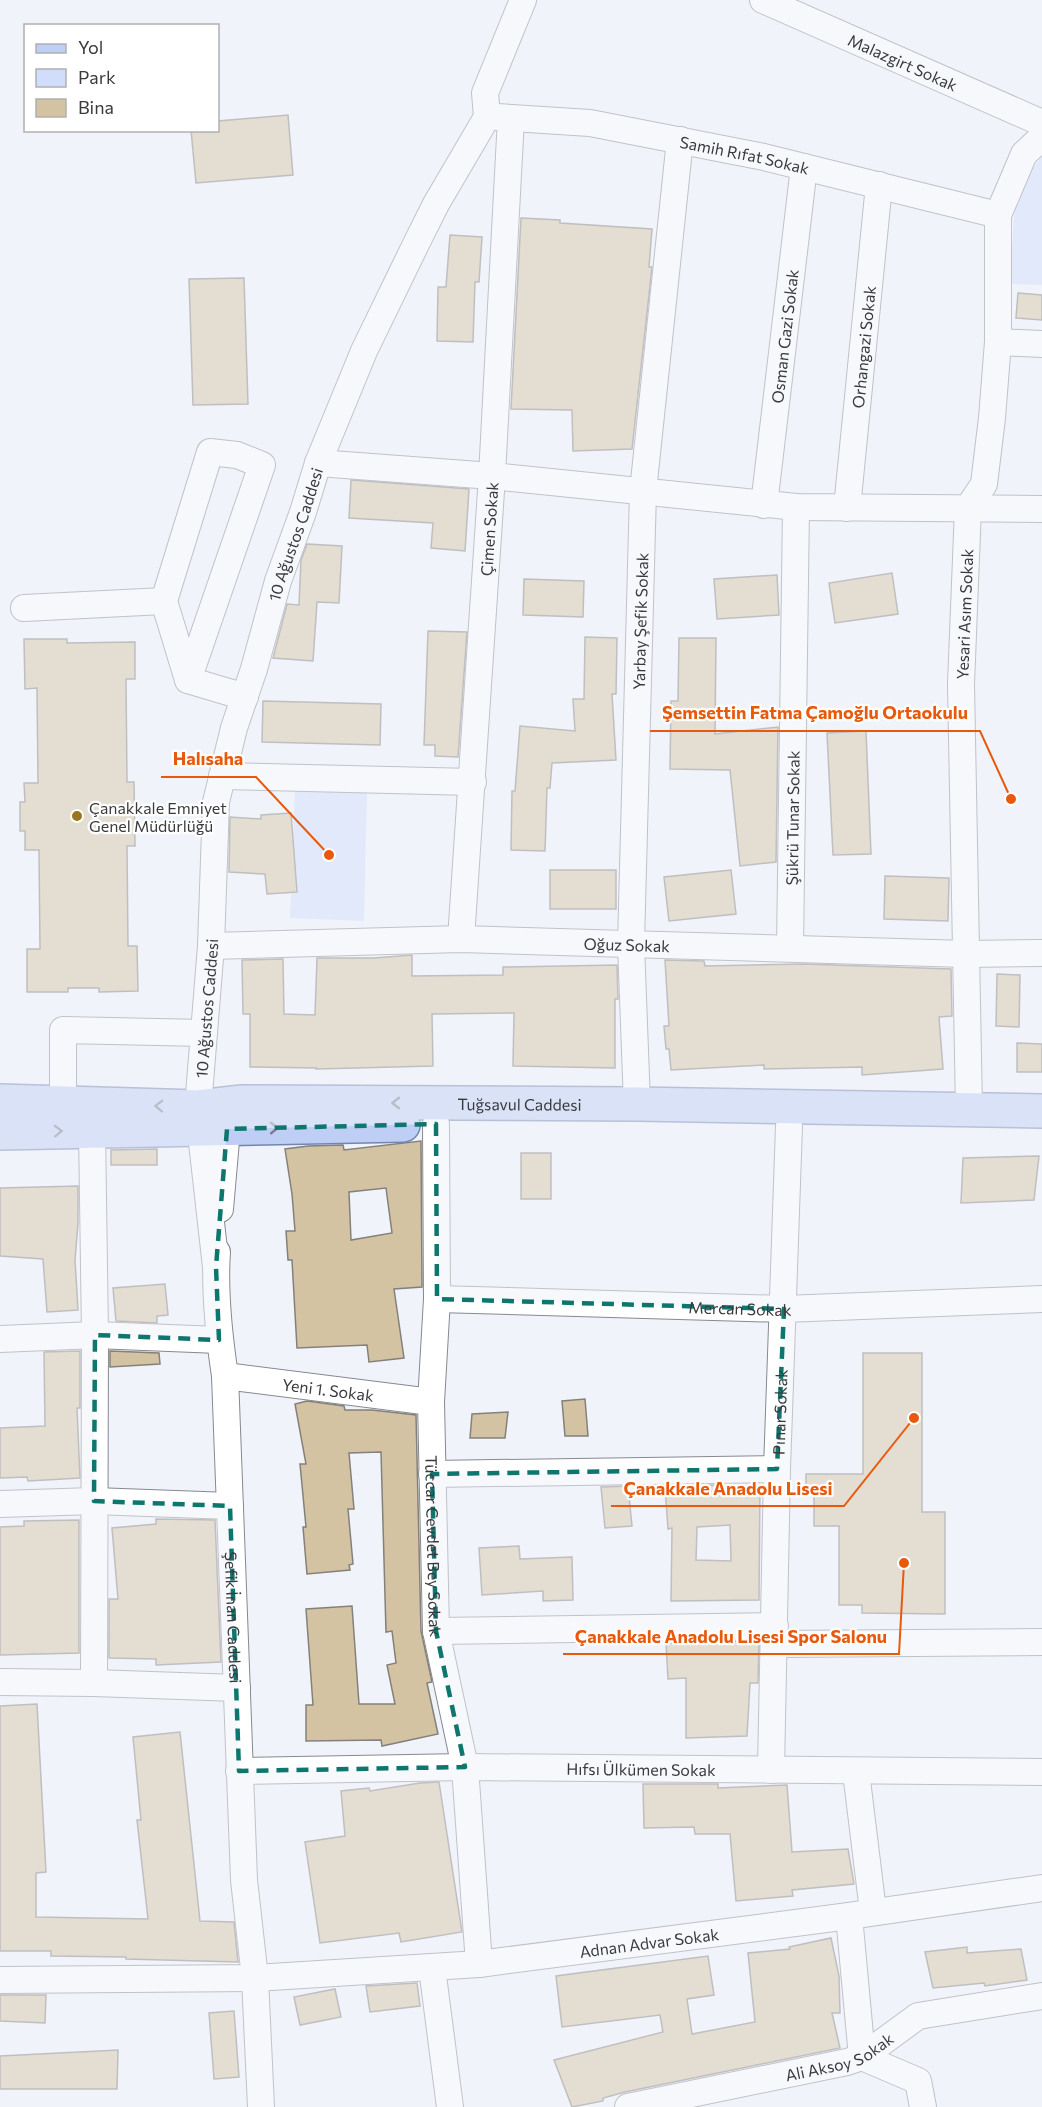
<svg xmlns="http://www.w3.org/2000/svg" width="1042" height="2107" font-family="Commissioner,sans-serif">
<rect width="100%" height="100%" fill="#f0f3fa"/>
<!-- green -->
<path fill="#d1defb" d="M 1042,156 L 1042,285 L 1010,284 L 1014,216 L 1021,184 Z
M 295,790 L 367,791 L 364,921 L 290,918 Z"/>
<!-- building -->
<path fill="#d3c3a3" stroke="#84817b" stroke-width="1.5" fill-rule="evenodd" d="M 288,115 L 293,175 L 196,183 L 191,130 L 218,130 L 218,121 Z
M 521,218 L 560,220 L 560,223 L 652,229 L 649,267 L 652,267 L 632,449 L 573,451 L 572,410 L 511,409 Z
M 450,235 L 482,237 L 479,282 L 475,282 L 473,342 L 437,341 L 438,287 L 446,287 Z
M 244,278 L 248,404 L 193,405 L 189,279 Z
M 1018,293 L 1042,295 L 1042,320 L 1016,318 Z
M 351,480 L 469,489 L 465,551 L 431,548 L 433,523 L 349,518 Z
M 307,544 L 342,546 L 339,603 L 317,602 L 313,661 L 273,658 L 287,604 L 299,605 L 301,560 Z
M 892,573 L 898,614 L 835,623 L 829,583 Z
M 777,575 L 779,615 L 717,619 L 714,579 Z
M 524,579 L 584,581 L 583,617 L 523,615 Z
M 428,631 L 467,632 L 458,757 L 435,756 L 435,745 L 424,745 Z
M 585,637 L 617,638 L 616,694 L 612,694 L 616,760 L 552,763 L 550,788 L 547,788 L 545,851 L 511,850 L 512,791 L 515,791 L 520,726 L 575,731 L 573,699 L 584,699 Z
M 679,638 L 716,638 L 715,734 L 778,727 L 776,862 L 740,866 L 730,770 L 670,769 L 671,701 L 678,701 Z
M 24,639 L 67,639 L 67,643 L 135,642 L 135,679 L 126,679 L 127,782 L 134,782 L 135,846 L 127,846 L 128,946 L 137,946 L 138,991 L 99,992 L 99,988 L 68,988 L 68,992 L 27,992 L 27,949 L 40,949 L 39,850 L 25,850 L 25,831 L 20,831 L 20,802 L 25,802 L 24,783 L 38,783 L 37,688 L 25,689 Z
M 263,701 L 381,704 L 380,745 L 262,742 Z
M 866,731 L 871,854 L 833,855 L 827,733 Z
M 291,813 L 297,892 L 267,894 L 265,874 L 229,872 L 230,817 L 261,819 L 261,815 Z
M 550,870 L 616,870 L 616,909 L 550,909 Z
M 731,870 L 736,914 L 669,921 L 664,877 Z
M 885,876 L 949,878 L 948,921 L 884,919 Z
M 412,955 L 412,976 L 503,975 L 503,967 L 617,965 L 618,999 L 615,999 L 615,1068 L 513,1066 L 514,1013 L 432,1014 L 433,1066 L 316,1069 L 316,1068 L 250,1067 L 250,1014 L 243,1014 L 242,960 L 283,959 L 284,1014 L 315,1015 L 317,958 L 374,958 Z
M 665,960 L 704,961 L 705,966 L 805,964 L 951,969 L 952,1016 L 939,1017 L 943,1069 L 862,1075 L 862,1067 L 764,1069 L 764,1065 L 671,1070 L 669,1049 L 666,1049 L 664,1026 L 669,1026 Z
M 997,974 L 1020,975 L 1019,1027 L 996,1026 Z
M 1017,1043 L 1042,1044 L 1042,1072 L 1017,1072 Z
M 421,1141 L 422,1287 L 394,1289 L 404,1358 L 369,1362 L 367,1345 L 297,1348 L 292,1260 L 288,1260 L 286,1231 L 295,1231 L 292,1194 L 285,1149 L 308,1146 L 343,1145 L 344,1150 ZM 386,1188 L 392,1233 L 351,1240 L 349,1192 Z
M 157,1149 L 157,1165 L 111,1165 L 111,1150 Z
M 521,1153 L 551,1153 L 551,1199 L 521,1199 Z
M 1039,1156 L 1034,1200 L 961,1203 L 963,1158 Z
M 78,1186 L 78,1223 L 75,1260 L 78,1310 L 47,1312 L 43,1259 L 0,1256 L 0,1188 Z
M 165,1284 L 168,1315 L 157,1316 L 157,1323 L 116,1321 L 113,1288 Z
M 80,1351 L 80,1408 L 77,1408 L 80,1478 L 28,1481 L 27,1477 L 0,1478 L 0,1428 L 45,1426 L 44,1352 Z
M 110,1351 L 159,1353 L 160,1364 L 110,1367 Z
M 863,1353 L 922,1353 L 922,1512 L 945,1512 L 945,1614 L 862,1613 L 862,1605 L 839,1605 L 839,1526 L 814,1526 L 814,1492 L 806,1492 L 806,1474 L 863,1474 Z
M 585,1399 L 588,1436 L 565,1436 L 562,1401 Z
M 307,1401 L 344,1406 L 345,1410 L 372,1410 L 416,1415 L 421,1631 L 432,1682 L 427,1683 L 438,1734 L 382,1746 L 381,1740 L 306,1741 L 306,1705 L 313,1705 L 306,1609 L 352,1606 L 359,1704 L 395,1704 L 387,1665 L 396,1663 L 392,1631 L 386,1632 L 381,1452 L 349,1453 L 354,1509 L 348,1509 L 353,1564 L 349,1565 L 350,1570 L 307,1574 L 303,1527 L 306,1527 L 300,1464 L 306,1464 L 295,1404 Z
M 508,1412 L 505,1438 L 470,1438 L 472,1414 Z
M 716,1485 L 716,1487 L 760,1485 L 759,1600 L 671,1601 L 672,1528 L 668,1529 L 665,1486 ZM 730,1525 L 731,1561 L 696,1560 L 697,1527 Z
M 628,1486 L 632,1526 L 605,1528 L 601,1487 Z
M 156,1519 L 215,1520 L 221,1662 L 156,1665 L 156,1659 L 109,1658 L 109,1599 L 118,1599 L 112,1528 L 156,1524 Z
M 79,1520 L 79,1653 L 0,1655 L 0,1527 L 24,1526 L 24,1521 Z
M 519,1546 L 520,1559 L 572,1557 L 573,1600 L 543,1601 L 543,1591 L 482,1595 L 479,1548 Z
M 759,1641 L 758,1683 L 750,1683 L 747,1736 L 686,1738 L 686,1678 L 668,1679 L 666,1643 Z
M 37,1704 L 46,1872 L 36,1873 L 36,1917 L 148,1919 L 137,1820 L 141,1820 L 133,1737 L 180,1732 L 200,1921 L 234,1922 L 238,1962 L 126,1959 L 126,1957 L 51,1956 L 51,1951 L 0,1951 L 0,1706 Z
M 439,1782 L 462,1932 L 401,1942 L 399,1933 L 320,1943 L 305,1842 L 345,1836 L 341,1791 L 369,1788 L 370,1791 L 420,1783 Z
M 643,1784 L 718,1784 L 718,1788 L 787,1785 L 792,1852 L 848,1849 L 854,1884 L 792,1890 L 793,1896 L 736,1901 L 730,1834 L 695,1834 L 694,1827 L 644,1828 Z
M 831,1938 L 839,1976 L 840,2013 L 832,2013 L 840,2048 L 625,2092 L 603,2098 L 603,2101 L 572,2107 L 554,2060 L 663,2032 L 660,2015 L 562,2027 L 556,1976 L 708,1956 L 714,1995 L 687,1999 L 692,2034 L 755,2022 L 748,1953 L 790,1949 L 789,1947 Z
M 967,1947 L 967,1953 L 1021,1949 L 1027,1980 L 985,1986 L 984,1983 L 933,1988 L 925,1952 Z
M 417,1983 L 420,2006 L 370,2012 L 366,1986 Z
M 335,1989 L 341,2017 L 300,2025 L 294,1997 Z
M 0,1995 L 46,1995 L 45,2023 L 0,2021 Z
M 234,2011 L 239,2077 L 214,2079 L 209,2013 Z
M 118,2050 L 117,2089 L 0,2089 L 0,2056 Z"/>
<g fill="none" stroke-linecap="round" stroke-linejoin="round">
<defs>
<g id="minor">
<path id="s1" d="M 763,0 L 1042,123"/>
<path id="s2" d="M 496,117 L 590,123 L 764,157 L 998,215"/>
<path d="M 998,342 L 1042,344"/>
<path d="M 318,463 L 492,476 L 796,507 L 1042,509"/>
<path id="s3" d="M 764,505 L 804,167"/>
<path id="s4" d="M 847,508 L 879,185"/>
<path d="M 164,601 L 188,680"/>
<path d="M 24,608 L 164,601 L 210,452 L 237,455 L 262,465 L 188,680 L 245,697"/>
<path d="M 222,776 L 473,782"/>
<path id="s5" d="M 461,939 L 492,476 L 511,118"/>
<path id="s6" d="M 211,946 L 461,939 L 966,954 L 1042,953"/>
<path id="s7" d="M 790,948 L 796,507"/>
<path d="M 63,1102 L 63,1030 L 204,1033"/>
<path id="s8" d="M 637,1104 L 631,944 L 643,491 L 680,140"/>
<path id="s9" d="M 969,1109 L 961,684 L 968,508 L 984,484 L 992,418 L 998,342 L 998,215 L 1024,154 L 1042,137"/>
<path id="s10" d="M 436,1124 L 437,1299 L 431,1402 L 436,1631 L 465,1767 L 479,1964"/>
<path d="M 92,1129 L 95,1335 L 94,1683"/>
<path d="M 220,1209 L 227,1129"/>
<path id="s11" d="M 217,1252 C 214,1293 219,1336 225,1376 L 244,1880 L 255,1978 L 261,2107"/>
<path id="s12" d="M 216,1267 L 198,1107 L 211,946 L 216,802 L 234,728 L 254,669 L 278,581 L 303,512 L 318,463 L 364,351 L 416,244 L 436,204 L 487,117 L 485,93 L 523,0"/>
<path id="s13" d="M 437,1299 L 784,1309 L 1042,1299"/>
<path d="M 0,1339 L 95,1335 L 219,1340"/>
<path id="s14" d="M 225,1376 L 431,1402"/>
<path d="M 432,1474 L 777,1469"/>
<path d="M 0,1504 L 94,1501 L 230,1506"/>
<path d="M 436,1631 L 775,1626"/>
<path d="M 774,1644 L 1042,1642"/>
<path d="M 0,1682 L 94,1683 L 237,1688"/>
<path id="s15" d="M 771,1770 L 777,1469 L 789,1126"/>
<path id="s16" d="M 239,1771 L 465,1767 L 1042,1772"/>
<path d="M 856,1772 L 873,1911"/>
<path d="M 849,1916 L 862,2057 L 918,2081 L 923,2107"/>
<path d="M 432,1968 L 450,2107"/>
<path id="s17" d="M 0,1980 L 255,1978 L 479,1964 L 849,1916 L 1042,1888"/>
<path id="s18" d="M 628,2107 L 847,2062 L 862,2057 L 918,2016 L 1042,1996"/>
</g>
<g id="major">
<path id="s19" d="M 0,1101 L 198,1107 L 242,1102 L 637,1104 L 1042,1111"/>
<path d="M 0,1133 L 403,1125"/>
</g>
</defs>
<!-- minor casing -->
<use href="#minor" stroke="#86898f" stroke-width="28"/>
<!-- major casing -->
<use href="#major" stroke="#7485af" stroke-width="36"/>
<!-- minor -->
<use href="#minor" stroke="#fff" stroke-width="26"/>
<!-- major -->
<use href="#major" stroke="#bfcef4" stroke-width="33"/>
</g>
<!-- one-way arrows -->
<defs><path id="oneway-chevron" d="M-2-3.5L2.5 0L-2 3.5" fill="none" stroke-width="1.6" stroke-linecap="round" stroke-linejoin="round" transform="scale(1.5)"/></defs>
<g stroke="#757d8f">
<use href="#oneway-chevron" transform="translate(396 1103) rotate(-180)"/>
<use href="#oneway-chevron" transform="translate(159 1106) rotate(-178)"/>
<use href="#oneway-chevron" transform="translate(274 1128) rotate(-1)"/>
<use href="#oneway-chevron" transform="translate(58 1131) rotate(-2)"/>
</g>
<!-- marked area -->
<path d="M0 0H1042V2107H0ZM 436,1124 L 437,1299 L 784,1309 L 777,1469 L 432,1474 L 436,1631 L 465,1767 L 239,1771 L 230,1506 L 94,1501 L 95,1335 L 219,1340 L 216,1267 L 227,1129 Z" fill="#f0f3fa" fill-opacity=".55" fill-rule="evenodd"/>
<path fill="none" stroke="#0f766e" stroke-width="4.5" stroke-dasharray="12 8" stroke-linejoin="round" d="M 436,1124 L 437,1299 L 784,1309 L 777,1469 L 432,1474 L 436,1631 L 465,1767 L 239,1771 L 230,1506 L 94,1501 L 95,1335 L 219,1340 L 216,1267 L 227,1129 Z"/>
<!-- markers -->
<circle fill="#9a7520" stroke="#fff" stroke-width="2" cx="77" cy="816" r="6"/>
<g text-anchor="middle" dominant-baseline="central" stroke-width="4.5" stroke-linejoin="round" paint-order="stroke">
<!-- street labels -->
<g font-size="16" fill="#393a3d" stroke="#fff">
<text stroke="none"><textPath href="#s1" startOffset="153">Malazgirt Sokak</textPath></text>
<text stroke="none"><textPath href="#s2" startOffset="252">Samih Rıfat Sokak</textPath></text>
<text stroke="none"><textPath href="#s3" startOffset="170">Osman Gazi Sokak</textPath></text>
<text stroke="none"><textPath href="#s4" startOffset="162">Orhangazi Sokak</textPath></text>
<text stroke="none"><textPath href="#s5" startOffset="411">Çimen Sokak</textPath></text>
<text stroke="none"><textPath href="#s12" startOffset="746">10 Ağustos Caddesi</textPath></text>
<text stroke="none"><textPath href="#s9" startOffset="495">Yesari Asım Sokak</textPath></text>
<text stroke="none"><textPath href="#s8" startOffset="483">Yarbay Şefik Sokak</textPath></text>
<text stroke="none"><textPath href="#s7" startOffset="130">Şükrü Tunar Sokak</textPath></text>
<text stroke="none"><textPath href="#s6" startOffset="416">Oğuz Sokak</textPath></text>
<text stroke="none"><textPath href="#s12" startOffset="260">10 Ağustos Caddesi</textPath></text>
<text stroke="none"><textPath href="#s19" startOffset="520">Tuğsavul Caddesi</textPath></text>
<text stroke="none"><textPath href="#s13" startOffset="303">Mercan Sokak</textPath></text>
<text stroke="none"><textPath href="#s14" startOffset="104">Yeni 1. Sokak</textPath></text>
<text stroke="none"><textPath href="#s15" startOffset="358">Pınar Sokak</textPath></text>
<text stroke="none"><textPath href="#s10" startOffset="422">Tüccar Cevdet Bey Sokak</textPath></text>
<text stroke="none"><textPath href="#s11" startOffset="366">Şefik İnan Caddesi</textPath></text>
<text stroke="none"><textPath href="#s16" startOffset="402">Hıfsı Ülkümen Sokak</textPath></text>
<text stroke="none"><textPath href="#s17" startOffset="651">Adnan Advar Sokak</textPath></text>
<text stroke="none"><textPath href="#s18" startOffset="218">Ali Aksoy Sokak</textPath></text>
</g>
<!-- poi labels -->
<g font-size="16" fill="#393a3d" stroke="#fff" text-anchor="start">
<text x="89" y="807">Çanakkale Emniyet<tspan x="89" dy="18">Genel Müdürlüğü</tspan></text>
</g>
</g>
<!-- callouts -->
<path fill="none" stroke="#e8590c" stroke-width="2" d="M1011 799L980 731H650M329 855L256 777H161M914 1418L844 1506H611M904 1563L899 1654H563"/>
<g fill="#e8590c" stroke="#fff" stroke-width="2">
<circle cx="1011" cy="799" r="6"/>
<circle cx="329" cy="855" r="6"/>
<circle cx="914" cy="1418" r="6"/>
<circle cx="904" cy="1563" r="6"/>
</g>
<g font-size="18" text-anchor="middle" font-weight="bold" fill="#e8590c" stroke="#fff" stroke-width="4.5" stroke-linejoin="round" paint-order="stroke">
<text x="815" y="719">Şemsettin Fatma Çamoğlu Ortaokulu</text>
<text x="208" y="765">Halısaha</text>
<text x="728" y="1495">Çanakkale Anadolu Lisesi</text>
<text x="731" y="1643">Çanakkale Anadolu Lisesi Spor Salonu</text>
</g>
<!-- legend -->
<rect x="24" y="24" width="195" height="108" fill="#ffffff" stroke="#b0b0b1" stroke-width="1.5"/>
<rect x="36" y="44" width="30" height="9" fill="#bfcef4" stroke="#b0b0b1" stroke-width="1.5"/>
<text x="78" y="54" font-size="18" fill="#393a3d">Yol</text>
<rect x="36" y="69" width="30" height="18" fill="#d1defb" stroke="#b0b0b1" stroke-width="1.5"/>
<text x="78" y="84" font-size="18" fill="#393a3d">Park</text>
<rect x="36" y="99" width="30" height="18" fill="#d3c3a3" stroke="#b0b0b1" stroke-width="1.5"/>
<text x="78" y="114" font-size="18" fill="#393a3d">Bina</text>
</svg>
